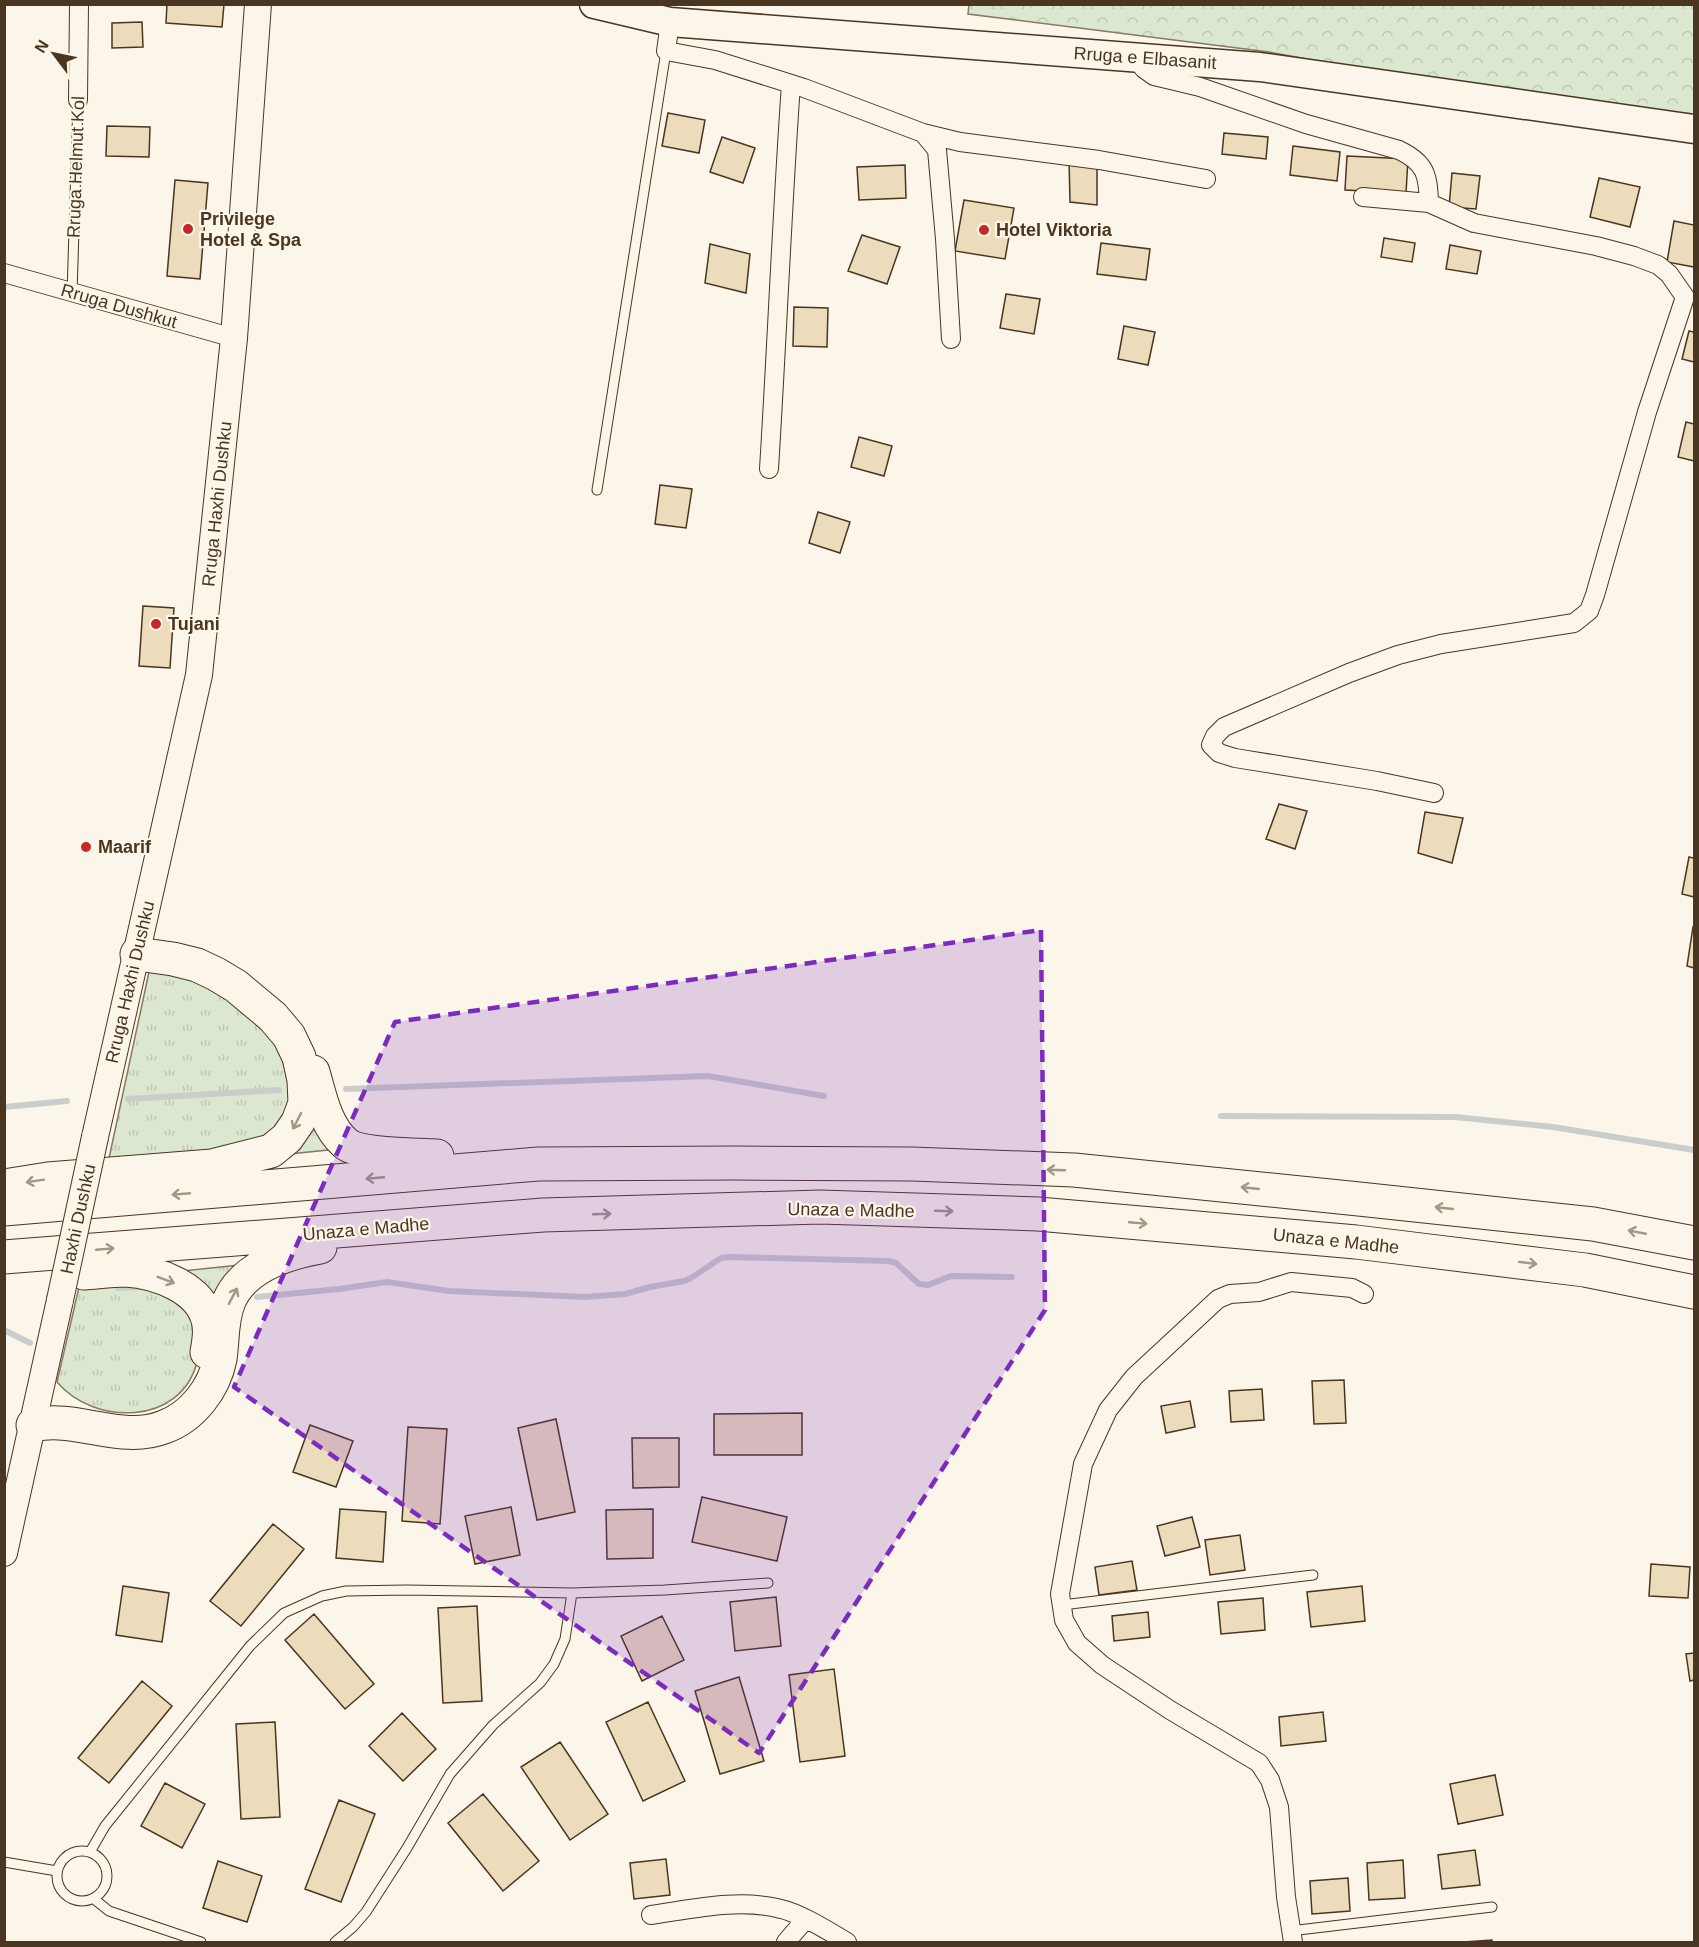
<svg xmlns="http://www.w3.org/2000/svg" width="1699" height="1947" font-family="Arial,sans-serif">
<defs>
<pattern id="grass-tufts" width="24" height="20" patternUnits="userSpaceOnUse" patternTransform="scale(1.5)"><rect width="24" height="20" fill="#dce7d0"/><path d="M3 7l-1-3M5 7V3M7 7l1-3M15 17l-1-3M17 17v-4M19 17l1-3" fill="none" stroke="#bec7b2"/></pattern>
<pattern id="forest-crowns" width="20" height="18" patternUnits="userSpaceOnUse" patternTransform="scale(1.5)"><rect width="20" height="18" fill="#dce7d0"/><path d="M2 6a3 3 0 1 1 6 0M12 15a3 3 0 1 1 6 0" fill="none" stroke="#bec7b2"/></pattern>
</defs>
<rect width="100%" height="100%" fill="#fbf6e9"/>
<!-- grass -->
<path fill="url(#grass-tufts)" stroke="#887966" stroke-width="1.5" d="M 187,971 L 276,1033 L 294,1108 L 255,1147 L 108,1163 L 149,972 Z
M 308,1119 L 329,1147 L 328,1150 L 289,1154 Z
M 240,1265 L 215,1304 L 182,1271 Z
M 80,1283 L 151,1284 L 194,1311 C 195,1325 200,1350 197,1362 C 181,1426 94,1426 57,1382 Z"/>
<!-- forest -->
<path fill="url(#forest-crowns)" stroke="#887966" stroke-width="1.5" d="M 969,4 L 1694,5 L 1694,121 L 1549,103 L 1269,52 L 968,14 Z"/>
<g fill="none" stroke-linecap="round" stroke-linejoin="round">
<!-- stream -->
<path stroke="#c9cecd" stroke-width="6" d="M 346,1089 L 708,1076 L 824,1096
M 128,1099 L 279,1090
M 4,1107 L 67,1101
M 1221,1116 L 1455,1117 L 1553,1127 L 1694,1150
M 118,1288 L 138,1287
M 257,1297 L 339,1289 L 387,1282 L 449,1291 L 585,1297 L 625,1294 L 650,1287 L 684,1281 L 691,1278 L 721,1258 L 729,1257 L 889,1261 L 896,1263 L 919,1284 L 928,1285 L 951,1276 L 1012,1277
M 4,1330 L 30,1343"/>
</g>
<!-- building -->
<path fill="#ecdcbc" stroke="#4a3520" stroke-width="1.5" d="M 167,4 L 224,4 L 222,27 L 166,23 Z
M 142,22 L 143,47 L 112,48 L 112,23 Z
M 668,113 L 705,120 L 699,153 L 662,146 Z
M 107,126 L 150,127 L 149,157 L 106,156 Z
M 1224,133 L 1268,137 L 1266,159 L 1222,154 Z
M 722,137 L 755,148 L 743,183 L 710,172 Z
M 1293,146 L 1340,152 L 1337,181 L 1290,175 Z
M 1347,156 L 1408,159 L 1406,193 L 1345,190 Z
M 1069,159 L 1097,166 L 1097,205 L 1070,202 Z
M 905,165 L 906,198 L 859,200 L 857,167 Z
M 1452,173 L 1480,176 L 1476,209 L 1449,207 Z
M 1599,178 L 1640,187 L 1630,227 L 1590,217 Z
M 175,180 L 208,183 L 200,279 L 167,276 Z
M 964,200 L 1014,208 L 1005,259 L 955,251 Z
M 1674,221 L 1694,225 L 1694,267 L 1667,262 Z
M 862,235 L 900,247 L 887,284 L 848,271 Z
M 1384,238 L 1415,243 L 1412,262 L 1381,257 Z
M 1101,243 L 1150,249 L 1146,280 L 1097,274 Z
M 710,244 L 750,254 L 746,293 L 705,283 Z
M 1450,245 L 1481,251 L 1477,274 L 1446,269 Z
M 1006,294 L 1040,299 L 1034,334 L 1000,328 Z
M 794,307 L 828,308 L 827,347 L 793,346 Z
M 1124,326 L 1155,332 L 1148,365 L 1118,359 Z
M 1689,331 L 1694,332 L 1694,362 L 1682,359 Z
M 1686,422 L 1694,424 L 1694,461 L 1678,457 Z
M 859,437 L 892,446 L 884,476 L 851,467 Z
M 660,485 L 692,489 L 686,528 L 655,524 Z
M 818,512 L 850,522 L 840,553 L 809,543 Z
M 143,606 L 174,608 L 170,668 L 139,666 Z
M 1279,804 L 1307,811 L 1295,849 L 1266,839 Z
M 1425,812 L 1463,818 L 1452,863 L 1418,853 Z
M 1689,857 L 1694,858 L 1694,897 L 1682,894 Z
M 1693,927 L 1694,927 L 1694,968 L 1687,966 Z
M 1344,1380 L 1346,1423 L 1314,1424 L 1312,1381 Z
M 1262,1389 L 1264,1420 L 1231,1422 L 1229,1391 Z
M 1190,1401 L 1195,1427 L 1166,1433 L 1161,1406 Z
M 802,1413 L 802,1455 L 714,1455 L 714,1414 Z
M 556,1419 L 575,1512 L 537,1520 L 518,1428 Z
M 310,1425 L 353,1441 L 336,1487 L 293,1472 Z
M 408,1427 L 447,1429 L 440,1524 L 402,1521 Z
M 632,1438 L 679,1438 L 679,1487 L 633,1488 Z
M 702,1497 L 787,1517 L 777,1561 L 692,1542 Z
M 511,1507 L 520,1555 L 475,1564 L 465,1516 Z
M 340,1509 L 386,1512 L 383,1562 L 336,1558 Z
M 653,1509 L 653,1558 L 607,1559 L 606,1510 Z
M 1192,1517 L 1200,1547 L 1165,1556 L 1157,1526 Z
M 273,1524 L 304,1549 L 241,1626 L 210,1601 Z
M 1240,1535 L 1245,1570 L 1210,1575 L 1205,1540 Z
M 1132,1561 L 1137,1590 L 1099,1595 L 1095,1567 Z
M 1651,1564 L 1690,1567 L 1688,1598 L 1649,1596 Z
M 123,1586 L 169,1593 L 162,1642 L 116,1635 Z
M 1362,1586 L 1365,1621 L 1311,1627 L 1307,1592 Z
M 776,1597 L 781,1646 L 735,1651 L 730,1602 Z
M 1263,1598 L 1265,1630 L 1221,1634 L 1218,1602 Z
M 477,1606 L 482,1701 L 443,1703 L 438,1608 Z
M 1148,1612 L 1150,1637 L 1114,1641 L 1112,1616 Z
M 314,1614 L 374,1684 L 345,1709 L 285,1640 Z
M 662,1616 L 684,1660 L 642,1681 L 621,1636 Z
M 1694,1653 L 1694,1680 L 1690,1681 L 1686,1654 Z
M 834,1669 L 845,1756 L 800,1762 L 789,1675 Z
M 739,1677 L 764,1761 L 720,1774 L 695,1691 Z
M 142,1681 L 172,1706 L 109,1783 L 78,1758 Z
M 648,1702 L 685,1781 L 643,1801 L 606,1722 Z
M 1323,1712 L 1326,1741 L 1281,1746 L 1279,1717 Z
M 402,1713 L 436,1749 L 403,1781 L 369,1746 Z
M 275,1722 L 280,1817 L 241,1819 L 236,1724 Z
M 560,1742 L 608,1814 L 570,1840 L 521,1767 Z
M 1495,1775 L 1503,1815 L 1458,1824 L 1450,1784 Z
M 165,1783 L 205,1804 L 182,1848 L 141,1826 Z
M 483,1794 L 539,1861 L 503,1891 L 448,1823 Z
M 339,1800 L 375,1814 L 341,1902 L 305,1889 Z
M 1475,1850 L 1480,1885 L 1442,1889 L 1438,1855 Z
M 666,1859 L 670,1895 L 634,1899 L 630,1863 Z
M 1403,1860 L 1405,1898 L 1369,1900 L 1367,1863 Z
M 218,1861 L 262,1876 L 247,1922 L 203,1908 Z
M 1348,1878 L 1350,1911 L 1312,1914 L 1310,1881 Z
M 1492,1940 L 1492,1942 L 1463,1942 Z"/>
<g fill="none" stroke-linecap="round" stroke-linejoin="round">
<defs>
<path id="lane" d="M 72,294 L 78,100
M 597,490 L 666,51
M 1062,1605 L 1313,1575
M57 1876a25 25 0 1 1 50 0a25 25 0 1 1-50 0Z
M 90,1852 L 105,1826 L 250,1646 L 284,1613 L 322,1596 L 346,1591 L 407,1590 L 572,1593 L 665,1590 L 768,1583
M 4,1862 L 57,1871
M 94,1899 L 109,1911 L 201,1942
M 1290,1931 L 1492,1907
M 335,1942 L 353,1927 L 366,1912 L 407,1848 L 450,1774 L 493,1725 L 540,1683 L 554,1664 L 565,1639 L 572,1593"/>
<path id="street" d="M 670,22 L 666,51 L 715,60 L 804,88 L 923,133 L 937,150 L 945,239 L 951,339
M 1134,56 L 1144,69 L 1154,76 L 1200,87 L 1306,124 L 1399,150 C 1426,163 1428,175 1429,203
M 78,100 L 79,4
M 923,133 L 960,142 L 1099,160 L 1206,179
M 1363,197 L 1429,203 L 1474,223 L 1596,246 L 1634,256 L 1658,265 L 1669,274 L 1685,297 L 1647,412 L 1595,595 L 1589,611 L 1574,623 L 1441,644 L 1398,655 L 1349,673 L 1224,727 L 1215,736 L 1211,745 L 1219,753 L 1235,758 L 1377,781 L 1434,793
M 4,273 L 234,338
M 769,469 C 777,341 782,212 791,84
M 651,1915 C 693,1909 739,1898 781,1909 C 800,1913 830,1932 847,1942
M 786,1942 L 805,1920
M 1293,1942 L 1286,1897 L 1279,1807 L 1270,1780 L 1259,1763 L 1170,1710 L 1102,1665 L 1077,1643 L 1064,1620 L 1060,1594 L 1083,1464 L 1108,1410 L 1134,1377 L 1218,1299 L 1230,1294 L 1259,1292 L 1291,1282 L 1352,1288 L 1364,1294"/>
<path id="secondary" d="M 95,1137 L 199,675 L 234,338 L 258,4
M 4,1553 L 60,1300"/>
<path id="primary" d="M 594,4 L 670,22 L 1260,67 L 1694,129"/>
<path id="highway" d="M 313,1072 C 320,1096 325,1125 345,1143 C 358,1155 418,1155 437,1156
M 4,1186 L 48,1179 L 212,1166 L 271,1151 L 287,1138 L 298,1122 L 305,1103 L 304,1080 L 299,1057 L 289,1036 L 273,1017 L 236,986 L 216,974 L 197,965 L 173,959 L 137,954
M 4,1209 L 538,1164 L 736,1163 L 912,1164 L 1074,1170 L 1359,1199 L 1593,1224 L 1694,1243
M 4,1257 L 543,1215 L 820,1207 L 1038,1214 L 1356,1242 L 1585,1270 L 1694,1292
M 84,1273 C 98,1272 112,1270 126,1270 C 156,1272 200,1287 208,1320 C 211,1331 209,1342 207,1352
M 33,1425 C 77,1415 121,1444 164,1427 C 192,1417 214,1389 220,1359 C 223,1340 221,1320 229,1301 C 244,1266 287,1253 320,1247"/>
</defs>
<!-- lane casing -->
<use href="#lane" stroke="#4a3520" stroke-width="11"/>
<!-- street casing -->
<use href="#street" stroke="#4a3520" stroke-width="20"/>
<!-- secondary casing -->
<use href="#secondary" stroke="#4a3520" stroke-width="28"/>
<!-- primary casing -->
<use href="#primary" stroke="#4a3520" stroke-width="31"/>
<!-- highway casing -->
<use href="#highway" stroke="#4a3520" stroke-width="35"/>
<!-- lane -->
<use href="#lane" stroke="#fbf6e9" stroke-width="9"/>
<!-- street -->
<use href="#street" stroke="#fbf6e9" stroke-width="18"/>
<!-- secondary -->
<use href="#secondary" stroke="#fbf6e9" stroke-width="26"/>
<!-- primary -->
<use href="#primary" stroke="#fbf6e9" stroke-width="28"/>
<!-- highway -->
<use href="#highway" stroke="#fbf6e9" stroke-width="33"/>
<defs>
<path id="secondary-bridge" d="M 60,1300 L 95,1137"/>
</defs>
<!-- secondary-bridge casing -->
<use href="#secondary-bridge" stroke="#4a3520" stroke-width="28" stroke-linecap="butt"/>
<!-- secondary-bridge -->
<use href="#secondary-bridge" stroke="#fbf6e9" stroke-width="26"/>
</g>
<!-- one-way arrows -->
<defs><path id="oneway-shaft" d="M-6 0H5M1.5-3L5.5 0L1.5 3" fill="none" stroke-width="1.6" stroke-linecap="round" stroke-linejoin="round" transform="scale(1.5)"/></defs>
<g stroke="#a29684">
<use href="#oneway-shaft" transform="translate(297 1121) rotate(117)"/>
<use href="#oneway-shaft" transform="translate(1056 1170) rotate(-178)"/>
<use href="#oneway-shaft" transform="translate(375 1178) rotate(175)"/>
<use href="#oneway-shaft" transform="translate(35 1181) rotate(171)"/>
<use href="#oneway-shaft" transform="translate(1250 1188) rotate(-174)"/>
<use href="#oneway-shaft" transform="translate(181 1194) rotate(175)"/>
<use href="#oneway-shaft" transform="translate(1444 1208) rotate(-174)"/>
<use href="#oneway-shaft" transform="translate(944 1211) rotate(2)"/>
<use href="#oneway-shaft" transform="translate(602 1214) rotate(-2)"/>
<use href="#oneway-shaft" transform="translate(1138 1223) rotate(5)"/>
<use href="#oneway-shaft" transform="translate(1637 1232) rotate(-169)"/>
<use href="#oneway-shaft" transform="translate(105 1249) rotate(-5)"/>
<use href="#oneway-shaft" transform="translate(1528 1263) rotate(7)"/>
<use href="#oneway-shaft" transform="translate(166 1280) rotate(21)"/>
<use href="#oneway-shaft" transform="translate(233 1296) rotate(-62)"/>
</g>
<!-- marked area -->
<path fill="#7b2cbf" fill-opacity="0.2" stroke="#7b2cbf" stroke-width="4.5" stroke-dasharray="12 8" stroke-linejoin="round" d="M 1041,930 L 1045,1310 L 759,1753 L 234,1387 L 395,1022 Z"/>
<!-- markers -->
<g fill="#c62828" stroke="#fbf6e9" stroke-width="2">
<circle cx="188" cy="229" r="6"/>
<circle cx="984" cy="230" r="6"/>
<circle cx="156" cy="624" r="6"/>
<circle cx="86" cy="847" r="6"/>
</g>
<g text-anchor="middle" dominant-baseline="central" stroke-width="4.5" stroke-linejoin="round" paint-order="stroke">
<!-- street labels -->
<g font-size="18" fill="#4a3520" stroke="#fbf6e9">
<text transform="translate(1145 58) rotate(4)">Rruga e Elbasanit</text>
<text transform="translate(76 167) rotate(-88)">Rruga Helmut Kol</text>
<text transform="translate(119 306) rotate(16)">Rruga Dushkut</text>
<text transform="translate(217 504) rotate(-84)">Rruga Haxhi Dushku</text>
<text transform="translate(130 982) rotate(-77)">Rruga Haxhi Dushku</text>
<text transform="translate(851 1210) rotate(1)">Unaza e Madhe</text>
<text transform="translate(78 1219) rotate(-78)">Haxhi Dushku</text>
<text transform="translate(366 1229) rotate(-5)">Unaza e Madhe</text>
<text transform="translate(1336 1241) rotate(6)">Unaza e Madhe</text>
</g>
<!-- poi labels -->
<g font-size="18" font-weight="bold" fill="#4a3520" stroke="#fbf6e9" text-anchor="start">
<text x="200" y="219">Privilege<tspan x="200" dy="21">Hotel &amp; Spa</tspan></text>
<text x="996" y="230">Hotel Viktoria</text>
<text x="168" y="624">Tujani</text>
<text x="98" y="847">Maarif</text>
</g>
</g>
<!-- border -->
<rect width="1699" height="1947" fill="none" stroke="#4a3520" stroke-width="12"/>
<!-- north arrow -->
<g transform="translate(54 54) rotate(302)" stroke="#fbf6e9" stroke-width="4.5" paint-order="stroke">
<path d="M0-4.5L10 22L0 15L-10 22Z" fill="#4a3520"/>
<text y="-9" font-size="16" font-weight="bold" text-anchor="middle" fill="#4a3520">N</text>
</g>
</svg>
